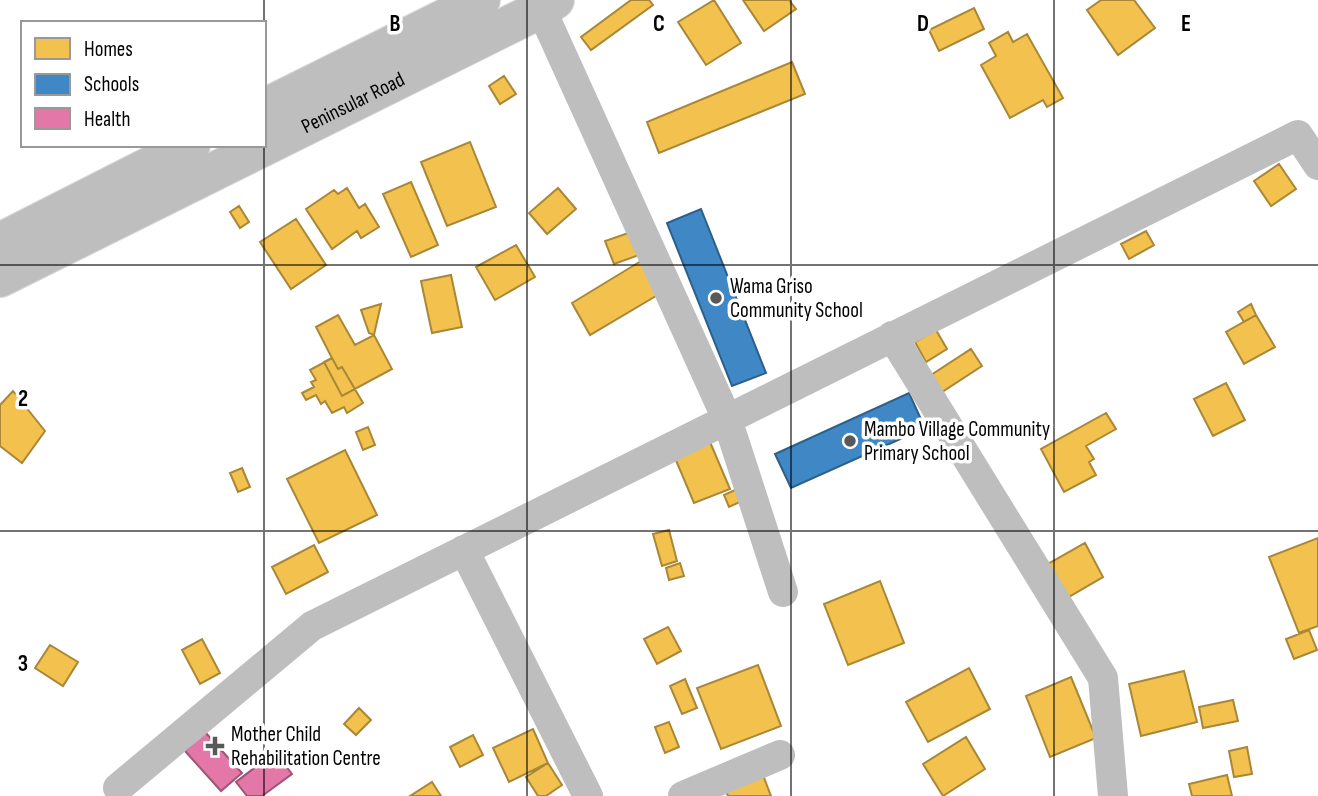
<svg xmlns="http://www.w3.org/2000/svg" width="1318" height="796" font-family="'Sofia Sans Condensed',sans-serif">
<rect width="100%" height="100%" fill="#fff"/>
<!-- homes -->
<path fill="#f2c14e" stroke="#a98737" stroke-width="2" d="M 631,0 L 649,0 L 653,5 L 591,50 L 581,37 Z
M 714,0 L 741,43 L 706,65 L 678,22 Z
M 743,0 L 789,0 L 796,9 L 764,31 Z
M 1101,0 L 1134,0 L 1155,28 L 1118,55 L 1087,10 Z
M 974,8 L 984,29 L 939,51 L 929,30 Z
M 1008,32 L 1013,42 L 1027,34 L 1063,98 L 1047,107 L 1043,100 L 1010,118 L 981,65 L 996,56 L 989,43 Z
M 792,62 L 805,94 L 659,153 L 647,122 Z
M 504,76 L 516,94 L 500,104 L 489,86 Z
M 470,142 L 496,207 L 447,226 L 421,162 Z
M 1279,164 L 1296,189 L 1271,206 L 1254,181 Z
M 411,182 L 438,245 L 411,257 L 383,194 Z
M 347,188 L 359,208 L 365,204 L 379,227 L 361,238 L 357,231 L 332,249 L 306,209 L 334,190 L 338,194 Z
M 558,188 L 576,209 L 547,234 L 529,213 Z
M 239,206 L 249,222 L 240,228 L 230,212 Z
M 296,219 L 326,265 L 291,289 L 260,242 Z
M 634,231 L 642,254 L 614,264 L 605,241 Z
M 1146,231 L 1154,245 L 1129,259 L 1121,244 Z
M 516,245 L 535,277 L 495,300 L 476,267 Z
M 641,261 L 661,293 L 590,335 L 572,303 Z
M 451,275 L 462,327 L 432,333 L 421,281 Z
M 381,304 L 374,335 L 369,333 L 361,310 Z
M 1251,304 L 1256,315 L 1244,322 L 1238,312 Z
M 338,315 L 355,345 L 374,335 L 392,369 L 342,396 L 324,362 L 332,358 L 316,327 Z
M 1256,315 L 1275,347 L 1244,364 L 1226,332 Z
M 936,330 L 947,349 L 926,362 L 915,342 Z
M 971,349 L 982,366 L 942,392 L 931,375 Z
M 332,358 L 338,369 L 342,367 L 363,403 L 347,413 L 344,407 L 332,413 L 325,401 L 321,404 L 316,395 L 306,400 L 302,393 L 314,387 L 311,382 L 316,380 L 310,370 Z
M 1226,383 L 1245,420 L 1213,436 L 1194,399 Z
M 13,391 L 45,431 L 22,463 L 0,446 L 0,405 Z
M 1106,413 L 1116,429 L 1086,446 L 1094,459 L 1089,462 L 1096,475 L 1064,492 L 1041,449 Z
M 368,427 L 375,445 L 363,450 L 356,432 Z
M 710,442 L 730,489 L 694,503 L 675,458 Z
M 345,450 L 377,515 L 319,543 L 287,479 Z
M 242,468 L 250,487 L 238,492 L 230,473 Z
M 737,489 L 742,501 L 729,507 L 724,495 Z
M 669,530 L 677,561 L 662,566 L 653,534 Z
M 1318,538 L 1318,626 L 1299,633 L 1269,557 Z
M 1085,543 L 1103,577 L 1060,602 L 1041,568 Z
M 314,545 L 328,572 L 286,594 L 272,567 Z
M 680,563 L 684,576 L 669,580 L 666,568 Z
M 880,581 L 904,643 L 848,665 L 824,604 Z
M 668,627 L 681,651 L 657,664 L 644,639 Z
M 1309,630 L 1317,650 L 1294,659 L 1286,639 Z
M 202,639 L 220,673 L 200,684 L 182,650 Z
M 50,645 L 78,662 L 63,686 L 35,668 Z
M 758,665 L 781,726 L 721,749 L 697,688 Z
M 969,668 L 990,709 L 928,742 L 906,702 Z
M 1184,671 L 1197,722 L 1141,736 L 1129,684 Z
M 1071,677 L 1096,738 L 1050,757 L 1026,696 Z
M 685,679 L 697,708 L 682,714 L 670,686 Z
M 1233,700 L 1238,721 L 1203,728 L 1199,707 Z
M 359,708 L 371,720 L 356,735 L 344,724 Z
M 669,722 L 679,747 L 665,753 L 655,727 Z
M 533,729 L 548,763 L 509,782 L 493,748 Z
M 473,735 L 483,755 L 460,767 L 450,747 Z
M 966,737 L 985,769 L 943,796 L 923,764 Z
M 1247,747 L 1252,774 L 1234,777 L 1229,751 Z
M 548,763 L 562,785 L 546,796 L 538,796 L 526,777 Z
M 763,775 L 771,796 L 728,796 L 725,789 Z
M 1227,775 L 1232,796 L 1192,796 L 1189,784 Z
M 432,782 L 441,796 L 410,796 Z"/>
<!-- schools -->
<path fill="#3f88c5" stroke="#2c5f8a" stroke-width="2" d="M 701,209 L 766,373 L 732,386 L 667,223 Z
M 909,393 L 925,428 L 791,488 L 775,454 Z"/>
<!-- health -->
<path fill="#e377a8" stroke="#9f5376" stroke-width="2" d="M 205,732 L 242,773 L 221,791 L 185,751 Z
M 275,752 L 292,774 L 262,796 L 247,796 L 236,782 Z"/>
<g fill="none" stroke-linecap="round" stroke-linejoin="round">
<defs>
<g id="primary">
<path d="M 264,108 L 481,0"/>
<path d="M 0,242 L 191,145"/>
<path id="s1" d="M 0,278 L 541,9 L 555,0"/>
</g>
</defs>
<!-- primary casing -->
<use href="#primary" stroke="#dbdbdb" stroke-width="40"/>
<!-- street -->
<path stroke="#bebebe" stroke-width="30" d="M 537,0 L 727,419 L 783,592
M 892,336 L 1103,678 L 1113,796
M 464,550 L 588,796
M 118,788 L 312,626 L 1298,135 L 1318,165
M 683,796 L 780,755"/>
<!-- primary -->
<use href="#primary" stroke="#bebebe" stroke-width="38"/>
</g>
<!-- grid -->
<path fill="none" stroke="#000" stroke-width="2" stroke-opacity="0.55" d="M 264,0 L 264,23M 527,0 L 527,796M 791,0 L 791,796M 1054,0 L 1054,796M 264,145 L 264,796M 0,265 L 1318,265M 0,531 L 1318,531"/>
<!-- markers -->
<g fill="#595959" stroke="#fff" stroke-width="2.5">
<circle cx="716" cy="298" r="7"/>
<circle cx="850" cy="441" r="7"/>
<path d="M211.5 735.5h7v7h7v7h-7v7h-7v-7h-7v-7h7z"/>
</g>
<g text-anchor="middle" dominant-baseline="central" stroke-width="7" stroke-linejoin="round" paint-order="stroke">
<!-- street labels -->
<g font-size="21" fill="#000" stroke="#fff">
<text stroke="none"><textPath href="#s1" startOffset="394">Peninsular Road</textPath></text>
</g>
<!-- poi labels -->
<g font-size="21" fill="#000" stroke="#fff" text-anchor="start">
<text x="730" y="286">Wama Griso<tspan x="730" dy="24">Community School</tspan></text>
<text x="864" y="429">Mambo Village Community<tspan x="864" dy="24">Primary School</tspan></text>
<text x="231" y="734">Mother Child<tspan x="231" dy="24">Rehabilitation Centre</tspan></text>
</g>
</g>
<g font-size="23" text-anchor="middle" font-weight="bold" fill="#000" stroke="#fff" stroke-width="7" stroke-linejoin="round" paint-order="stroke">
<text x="395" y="31">B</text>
<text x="659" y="31">C</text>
<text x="923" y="31">D</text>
<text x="1186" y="31">E</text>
<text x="23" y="406">2</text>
<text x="23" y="671">3</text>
</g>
<!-- legend -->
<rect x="21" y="21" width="245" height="126" fill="#ffffff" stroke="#999999" stroke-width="2"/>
<rect x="35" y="38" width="35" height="21" fill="#f2c14e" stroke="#999999" stroke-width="2"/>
<text x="84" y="56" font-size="21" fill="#000000">Homes</text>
<rect x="35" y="74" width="35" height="21" fill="#3f88c5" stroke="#999999" stroke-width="2"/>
<text x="84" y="91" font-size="21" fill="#000000">Schools</text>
<rect x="35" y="108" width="35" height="21" fill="#e377a8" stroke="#999999" stroke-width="2"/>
<text x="84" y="126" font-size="21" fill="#000000">Health</text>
</svg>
